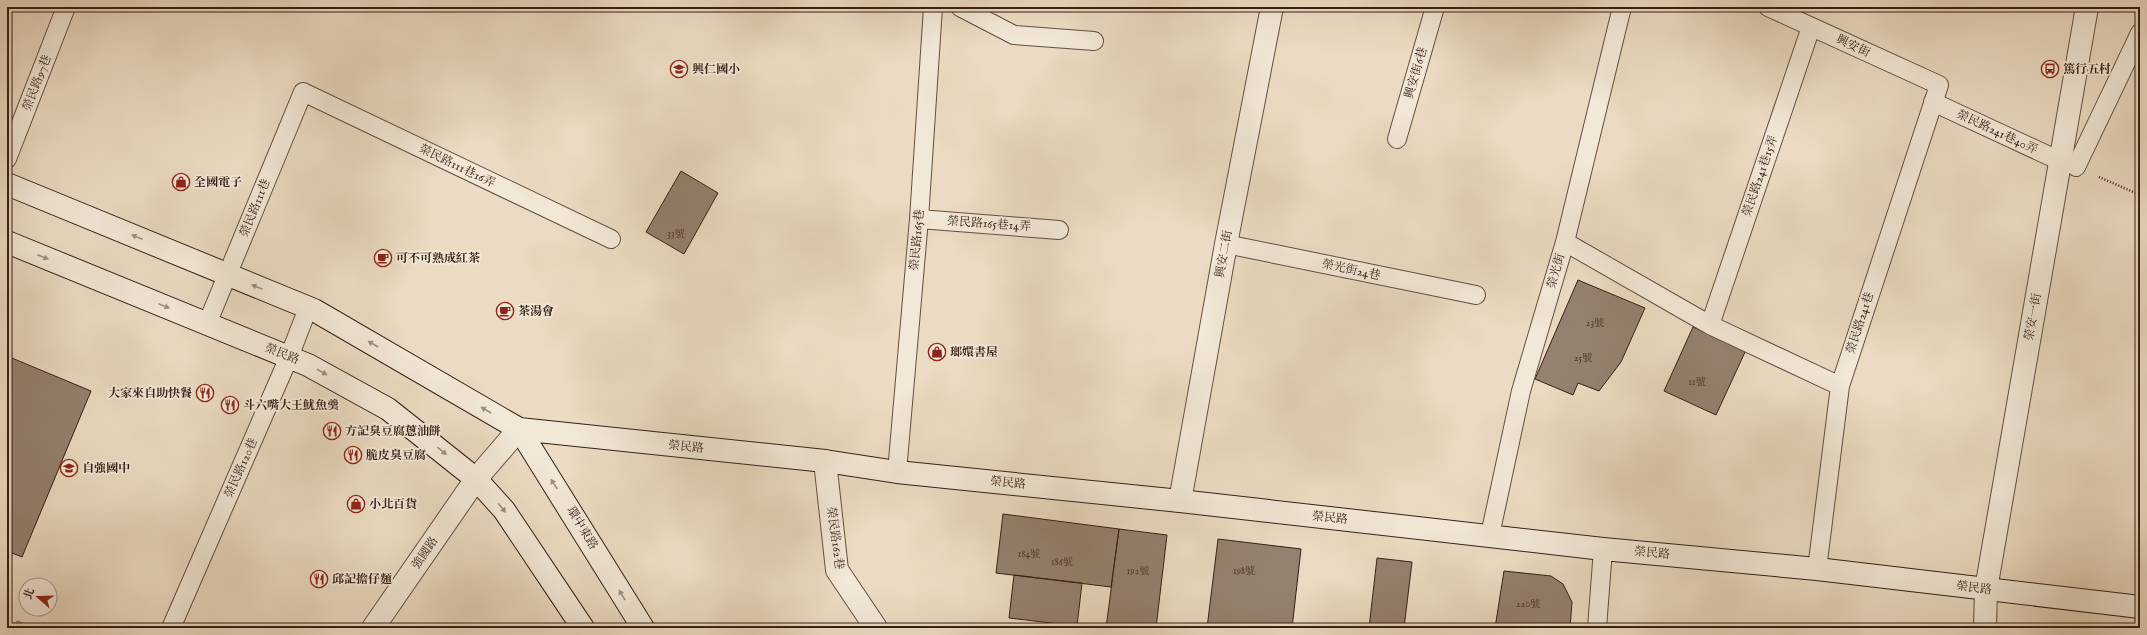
<svg xmlns="http://www.w3.org/2000/svg" width="2147" height="635" font-family="'IM FELL English','Noto Serif TC',serif">
<rect width="100%" height="100%" fill="#ebdbc2"/>
<filter id="stains"><feTurbulence type="fractalNoise" baseFrequency=".005" numOctaves="4"/><feColorMatrix values="0 0 0 0 .2 0 0 0 0 .09 0 0 0 0 .02 0 0 0 .5 -.17"/></filter>
<radialGradient id="worn" r=".72"><stop offset=".6" stop-color="#630" stop-opacity="0"/><stop offset="1" stop-color="#630" stop-opacity=".3"/></radialGradient>
<!-- green -->
<path fill="#ccbba5" stroke="#816d5d" d="M 17,621 L 37,628 L 13,628 Z"/>
<!-- building -->
<path fill="#94816f" stroke="#361f15" d="M 681,171 L 718,193 L 684,254 L 646,232 Z
M 1578,280 L 1645,308 L 1621,362 L 1599,391 L 1578,383 L 1573,395 L 1535,379 Z
M 1693,327 L 1746,350 L 1716,415 L 1664,391 Z
M 7,356 L 91,391 L 22,557 L 12,553 L 7,566 L 7,400 L 9,395 L 7,394 Z
M 1003,514 L 1119,529 L 1111,587 L 996,573 Z
M 1119,529 L 1167,535 L 1156,628 L 1106,628 Z
M 1218,539 L 1301,549 L 1292,628 L 1207,628 Z
M 1377,558 L 1412,562 L 1404,628 L 1369,628 Z
M 1504,571 L 1551,576 L 1563,584 L 1572,602 L 1570,628 L 1495,628 Z
M 1014,575 L 1082,583 L 1077,626 L 1009,618 Z
M 7,580 L 12,582 L 7,594 Z"/>
<g fill="none" stroke-linecap="round" stroke-linejoin="round">
<defs>
<path id="lane" d="M 960,7 L 1014,35 L 1094,41
M 1768,7 L 1939,85 L 1840,386 L 1817,569
M 1933,102 L 2060,161
M 1397,139 L 1435,7
M 7,159 L 66,7
M 2076,167 L 2140,33
M 919,219 L 1059,230
M 1565,242 L 1710,325 L 1840,386
M 1226,244 L 1476,295
M 207,324 L 303,92 L 611,239
M 1710,325 L 1811,27
M 897,472 L 919,219 L 933,7
M 1490,535 L 1521,391 L 1565,242 L 1622,7
M 171,628 L 289,357 L 308,308
M 1597,628 L 1603,549"/>
<path id="street" d="M 825,461 L 837,570 L 876,628
M 1180,501 L 1226,244 L 1272,7
M 373,628 L 476,479 L 519,429
M 1985,628 L 1986,589 L 2087,7"/>
<path id="secondary" d="M 7,184 L 314,310 L 519,429 L 825,461 L 897,472 L 1180,501 L 1603,549 L 1817,569 L 2140,607
M 7,242 L 308,365 L 388,409 L 476,479 L 504,510 L 583,628
M 519,429 L 643,628"/>
</defs>
<!-- lane casing -->
<use href="#lane" stroke="#634e40" stroke-width="20"/>
<!-- street casing -->
<use href="#street" stroke="#634e40" stroke-width="24"/>
<!-- secondary casing -->
<use href="#secondary" stroke="#361f15" stroke-width="24"/>
<!-- path -->
<path stroke="#361f15" stroke-width="2.5" stroke-dasharray="1 2" stroke-linecap="butt" d="M 2099,177 L 2140,195"/>
<!-- lane -->
<use href="#lane" stroke="#f2e8d7" stroke-width="18"/>
<!-- street -->
<use href="#street" stroke="#f2e8d7" stroke-width="22"/>
<!-- secondary -->
<use href="#secondary" stroke="#f2e8d7" stroke-width="22"/>
</g>
<!-- one-way arrows -->
<defs><path id="oneway-solid" d="M-6-.8H1V-3.2L6.5 0L1 3.2V.8H-6Z"/></defs>
<g fill="#9d8e80">
<use href="#oneway-solid" transform="translate(137 237) rotate(-158)"/>
<use href="#oneway-solid" transform="translate(43 257) rotate(22)"/>
<use href="#oneway-solid" transform="translate(257 287) rotate(-157)"/>
<use href="#oneway-solid" transform="translate(164 306) rotate(22)"/>
<use href="#oneway-solid" transform="translate(373 344) rotate(-150)"/>
<use href="#oneway-solid" transform="translate(322 372) rotate(29)"/>
<use href="#oneway-solid" transform="translate(486 410) rotate(-150)"/>
<use href="#oneway-solid" transform="translate(442 451) rotate(39)"/>
<use href="#oneway-solid" transform="translate(554 484) rotate(-123)"/>
<use href="#oneway-solid" transform="translate(502 508) rotate(51)"/>
<use href="#oneway-solid" transform="translate(622 595) rotate(-121)"/>
</g>
<!-- icons -->
<defs>
<symbol id="school-ring" viewBox="-11 -11 22 22"><circle r="9.5" fill="#f2e8d7" stroke="#8f2418" stroke-width="1.5"/><path d="M0-5L7-2L0 1L-7-2ZM-4 1L0 2.5L4 1V4Q0 6-4 4Z" fill="#8f2418"/></symbol>
<symbol id="bus-ring" viewBox="-11 -11 22 22"><circle r="9.5" fill="#f2e8d7" stroke="#8f2418" stroke-width="1.5"/><path d="M-5-6H5V4H4V6H2V4H-2V6H-4V4H-5ZM-3.5-4V0h7V-4ZM-3.5 1.2v1.5H-2V1.2ZM2 1.2v1.5H3.5V1.2Z" fill="#8f2418"/></symbol>
<symbol id="shop-ring" viewBox="-11 -11 22 22"><circle r="9.5" fill="#f2e8d7" stroke="#8f2418" stroke-width="1.5"/><path d="M-5-2.5h2.3a2.7 3.5 0 0 1 5.4 0H5L5.5 6h-11ZM-1.5-2.5h3a1.5 2.3 0 0 0-3 0Z" fill="#8f2418"/></symbol>
<symbol id="cafe-ring" viewBox="-11 -11 22 22"><circle r="9.5" fill="#f2e8d7" stroke="#8f2418" stroke-width="1.5"/><path d="M-5.5-4.5H6V0H3Q3 3.5 0 3.5H-2.5Q-5.5 3.5-5.5 0ZM3-3.2v2h1.7v-2ZM-6 4.5H4V6H-6Z" fill="#8f2418"/></symbol>
<symbol id="restaurant-ring" viewBox="-11 -11 22 22"><circle r="9.5" fill="#f2e8d7" stroke="#8f2418" stroke-width="1.5"/><path d="M-5-6h1v4h1v-4h1v4h1v-4h1v5L-1.5 .5V6h-2V.5L-5-1ZM5-6V6H3V1.5H1.5Q1.5-4 5-6Z" fill="#8f2418"/></symbol>
</defs>
<g fill-rule="evenodd">
<use href="#school-ring" x="669" y="59" width="20" height="20"/>
<use href="#bus-ring" x="2040" y="59" width="20" height="20"/>
<use href="#shop-ring" x="171" y="172" width="20" height="20"/>
<use href="#cafe-ring" x="373" y="248" width="20" height="20"/>
<use href="#cafe-ring" x="495" y="301" width="20" height="20"/>
<use href="#shop-ring" x="927" y="342" width="20" height="20"/>
<use href="#restaurant-ring" x="195" y="383" width="20" height="20"/>
<use href="#restaurant-ring" x="220" y="395" width="20" height="20"/>
<use href="#restaurant-ring" x="322" y="421" width="20" height="20"/>
<use href="#restaurant-ring" x="343" y="445" width="20" height="20"/>
<use href="#school-ring" x="59" y="458" width="20" height="20"/>
<use href="#shop-ring" x="346" y="494" width="20" height="20"/>
<use href="#restaurant-ring" x="309" y="569" width="20" height="20"/>
</g>
<g text-anchor="middle" dominant-baseline="central" stroke-width="3.5" stroke-linejoin="round" paint-order="stroke">
<!-- number labels -->
<g font-size="10" fill="#4e382c">
<text x="676" y="234">33號</text>
<text x="1595" y="323">23號</text>
<text x="1583" y="358">25號</text>
<text x="1697" y="382">11號</text>
<text x="1029" y="554">184號</text>
<text x="1062" y="562">186號</text>
<text x="1138" y="571">192號</text>
<text x="1244" y="571">198號</text>
<text x="1528" y="604">220號</text>
</g>
<!-- street labels -->
<g font-size="12" fill="#361f15" stroke="#f2e8d7">
<text transform="translate(1853 46) rotate(25)">興安街</text>
<text transform="translate(1416 73) rotate(-74)">興安街6巷</text>
<text transform="translate(37 83) rotate(-69)">榮民路97巷</text>
<text transform="translate(1997 132) rotate(25)">榮民路241巷40弄</text>
<text transform="translate(457 166) rotate(26)">榮民路111巷16弄</text>
<text transform="translate(1760 176) rotate(-71)">榮民路241巷15弄</text>
<text transform="translate(255 208) rotate(-68)">榮民路111巷</text>
<text transform="translate(989 224) rotate(4)">榮民路165巷14弄</text>
<text transform="translate(917 240) rotate(-85)">榮民路165巷</text>
<text transform="translate(1224 254) rotate(-80)">興安二街</text>
<text transform="translate(1351 270) rotate(12)">榮光街24巷</text>
<text transform="translate(1556 271) rotate(-74)">榮光街</text>
<text transform="translate(2033 317) rotate(-80)">榮安一街</text>
<text transform="translate(1860 323) rotate(-72)">榮民路241巷</text>
<text transform="translate(282 354) rotate(22)">榮民路</text>
<text transform="translate(686 447) rotate(6)">榮民路</text>
<text transform="translate(241 468) rotate(-66)">榮民路120巷</text>
<text transform="translate(1008 483) rotate(6)">榮民路</text>
<text transform="translate(1330 518) rotate(6)">榮民路</text>
<text transform="translate(582 528) rotate(59)">環中東路</text>
<text transform="translate(835 538) rotate(82)">榮民路162巷</text>
<text transform="translate(425 553) rotate(-55)">強國路</text>
<text transform="translate(1652 553) rotate(5)">榮民路</text>
<text transform="translate(1974 588) rotate(7)">榮民路</text>
</g>
<!-- poi labels -->
<g font-size="12" font-weight="bold" fill="#361f15" stroke="#f2e8d7" text-anchor="start">
<text x="692" y="69">興仁國小</text>
<text x="2063" y="69">篤行五村</text>
<text x="194" y="182">全國電子</text>
<text x="396" y="258">可不可熟成紅茶</text>
<text x="518" y="311">茶湯會</text>
<text x="950" y="352">瑯嬛書屋</text>
<text x="192" y="393" text-anchor="end">大家來自助快餐</text>
<text x="243" y="405">斗六嘴大王魷魚羹</text>
<text x="345" y="431">方記臭豆腐蔥油餅</text>
<text x="366" y="455">脆皮臭豆腐</text>
<text x="82" y="468">自強國中</text>
<text x="369" y="504">小北百貨</text>
<text x="332" y="579">邱記擔仔麵</text>
</g>
</g>
<!-- margin -->
<rect width="2147" height="635" fill="none" stroke="#ebdbc2" stroke-width="24"/>
<rect x="8" y="8" width="2131" height="619" fill="none" stroke="#361f15" stroke-width="2"/>
<rect x="12" y="12" width="2123" height="611" fill="none" stroke="#361f15"/>
<!-- north arrow -->
<g transform="translate(38 597) rotate(290)"><circle r="19" fill="#f2e8d7" stroke="#a79889"/>
<path d="M0-3L7 15L0 10L-7 15Z" fill="#8f2418"/>
<text y="-6" font-size="11" font-weight="bold" text-anchor="middle" fill="#361f15">北</text>
</g>
<rect width="100%" height="100%" filter="url(#stains)"/>
<rect width="100%" height="100%" fill="url(#worn)"/>
</svg>
